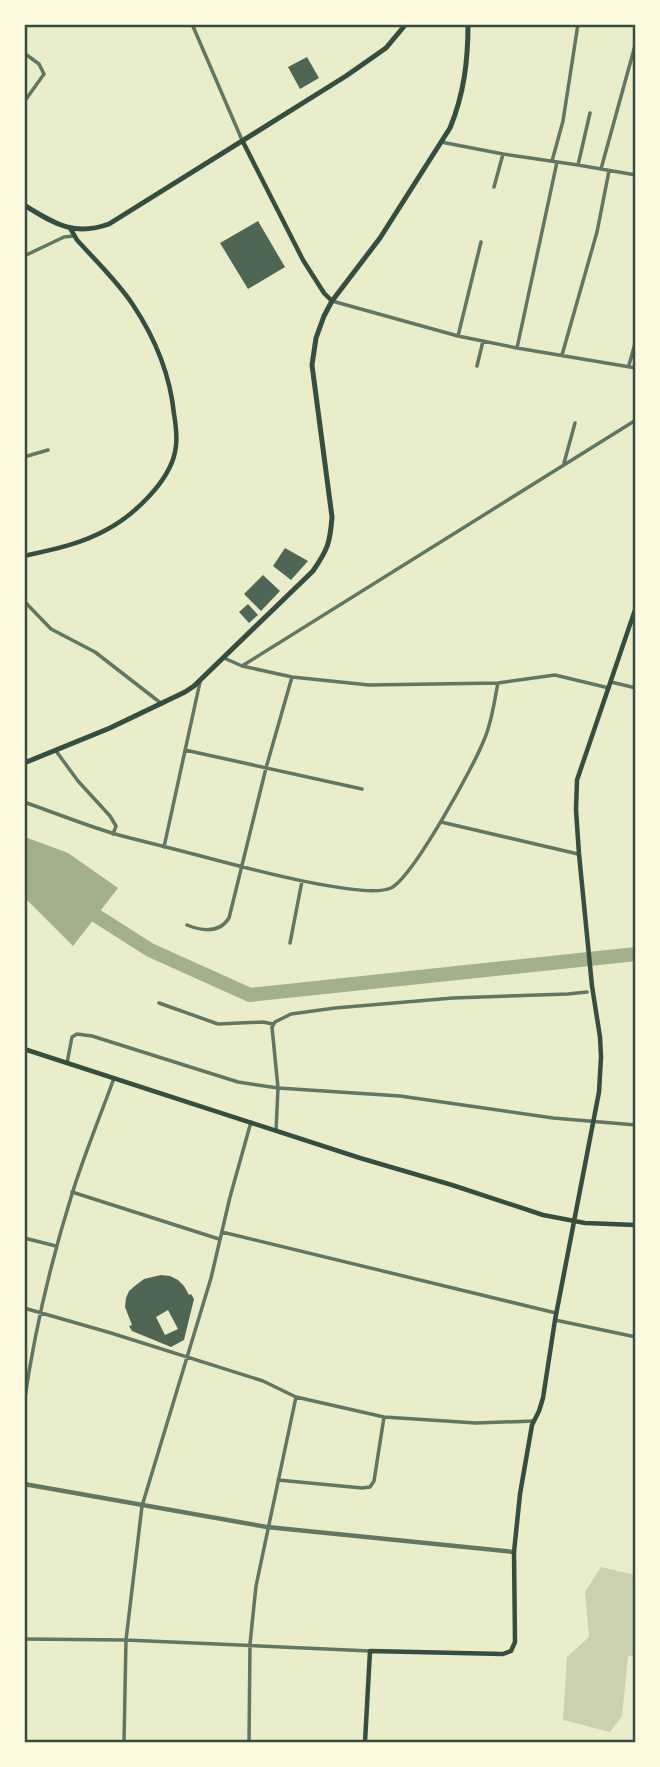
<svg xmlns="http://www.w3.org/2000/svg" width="660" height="1767" font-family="Commissioner,sans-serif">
<rect width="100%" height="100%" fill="#e9edc9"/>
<!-- green -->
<path fill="#cad2ad" d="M 601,1567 L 635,1575 L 635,1656 L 628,1656 L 622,1716 L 610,1732 L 563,1720 L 567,1657 L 589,1637 L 585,1592 Z"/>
<!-- water -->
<path fill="#a3b18a" d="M 25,837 L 68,853 L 118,888 L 73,946 L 25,898 Z"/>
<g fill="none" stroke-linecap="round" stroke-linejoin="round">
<!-- river -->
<path stroke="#a3b18a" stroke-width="14" d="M 81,906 L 150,950 L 250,995 L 636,954"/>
</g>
<!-- building -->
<path fill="#4f6655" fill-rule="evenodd" d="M 307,57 L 319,78 L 300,89 L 288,67 Z
M 258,221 L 285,267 L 248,289 L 220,243 Z
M 285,548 L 308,561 L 291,580 L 273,566 Z
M 263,575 L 280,591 L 261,611 L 244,594 Z
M 248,604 L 258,615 L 249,623 L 239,612 Z
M 161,1275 L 170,1276 L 178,1280 L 184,1286 L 189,1295 L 191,1294 L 194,1299 L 184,1340 L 171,1347 L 132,1331 L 129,1326 L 132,1325 L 125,1307 L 126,1298 L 129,1291 L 136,1285 L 144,1279 ZM 168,1310 L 178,1329 L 165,1335 L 156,1317 Z"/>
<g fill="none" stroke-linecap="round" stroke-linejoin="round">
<!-- minor -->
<path stroke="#617663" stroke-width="3.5" d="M 192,24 L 242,140
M 24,53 L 39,64 L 44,74 L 24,102
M 441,142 L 503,154 L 578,165 L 636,175
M 552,161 L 563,121 L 578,24
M 578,165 L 590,113
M 601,169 L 636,42
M 494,187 L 503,154
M 24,256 L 64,237 L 74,236
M 332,301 L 458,336 L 517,348 L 636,368
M 458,336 L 481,242
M 517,348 L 557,162
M 562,355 L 597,232 L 609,171
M 629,365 L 636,340
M 477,366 L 483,341
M 24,457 L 48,450
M 564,463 L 575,423
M 24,601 L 51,629 L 95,652 L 162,704
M 224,658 L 242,666 L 292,677 L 369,685 L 498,683 L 555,675 L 609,688
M 242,666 L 636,420
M 611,682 L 636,688
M 185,750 L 362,789
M 56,751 L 78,781 L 110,816 L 116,826 L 113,834
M 24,802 C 55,813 85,825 115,834 C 141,841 167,847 193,854 C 228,863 363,901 391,888 C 413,877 474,766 484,740 C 492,722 494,702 498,683
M 441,822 L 578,854
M 164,847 L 200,682
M 187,925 C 202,931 219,934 229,918 L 266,768 L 292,677
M 290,943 L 302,881
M 159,1003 L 218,1024 L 263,1022 L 273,1024
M 67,1063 L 72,1037 L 77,1034 L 92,1036 L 238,1082 L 278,1088 L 272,1027 L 275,1022 L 291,1014 L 335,1008 L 453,998 L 568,994 L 587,992
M 276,1131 L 278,1088 L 400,1096 L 553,1118 L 636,1125
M 72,1192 L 219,1239
M 222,1232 L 556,1313
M 24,1238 L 56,1246
M 24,1308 L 111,1333 L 263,1381 L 296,1397 L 384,1417 L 476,1423 L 534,1421
M 555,1320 L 636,1337
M 24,1404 C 34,1334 51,1261 72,1194 C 84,1155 100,1117 114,1078
M 278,1480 L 362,1488 L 370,1487 L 374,1481 L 384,1417
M 24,1639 L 126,1640 L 370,1651
M 124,1742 L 126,1640 L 142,1506 L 211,1278 L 230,1197 L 251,1122
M 249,1742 L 250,1644 L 256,1586 L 296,1397"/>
<!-- tertiary -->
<path stroke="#617663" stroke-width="4.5" d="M 24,1484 L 267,1527 L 514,1552"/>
<!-- secondary -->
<path stroke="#344e41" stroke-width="4.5" d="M 243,142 L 303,260 L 324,293 L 332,301
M 24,556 C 52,550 81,544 106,530 C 133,516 169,482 175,452 C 178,440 176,426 174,414 C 170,374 155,338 133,305 C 119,283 95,260 77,240 L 70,228
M 24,1049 L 360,1158 L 452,1185 L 543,1215 L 585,1223 L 636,1225
M 365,1742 L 370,1651 L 503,1654 L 511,1651 L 515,1642 L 514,1552 L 520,1494 L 532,1425 L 539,1411 L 543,1398 L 555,1320 L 599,1092 L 601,1057 L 600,1037 L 592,986 L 579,854 L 576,810 L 577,780 L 636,607"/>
<!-- primary -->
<path stroke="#344e41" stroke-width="5" d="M 24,763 L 110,728 L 185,692 L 194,686 L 313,571 C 328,549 330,543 332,517 L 312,365 L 316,338 L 324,316 L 332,301 L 380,238 L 450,128 C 464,94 468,61 468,24"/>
<!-- trunk -->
<path stroke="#344e41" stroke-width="5" d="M 24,205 C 54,223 73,237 109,224 L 346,76 L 386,48 L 406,24"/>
</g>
<!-- border -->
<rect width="660" height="1767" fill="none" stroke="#fefae0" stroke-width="52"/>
<rect x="26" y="26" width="608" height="1715" fill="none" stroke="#344e41" stroke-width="2.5"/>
</svg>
